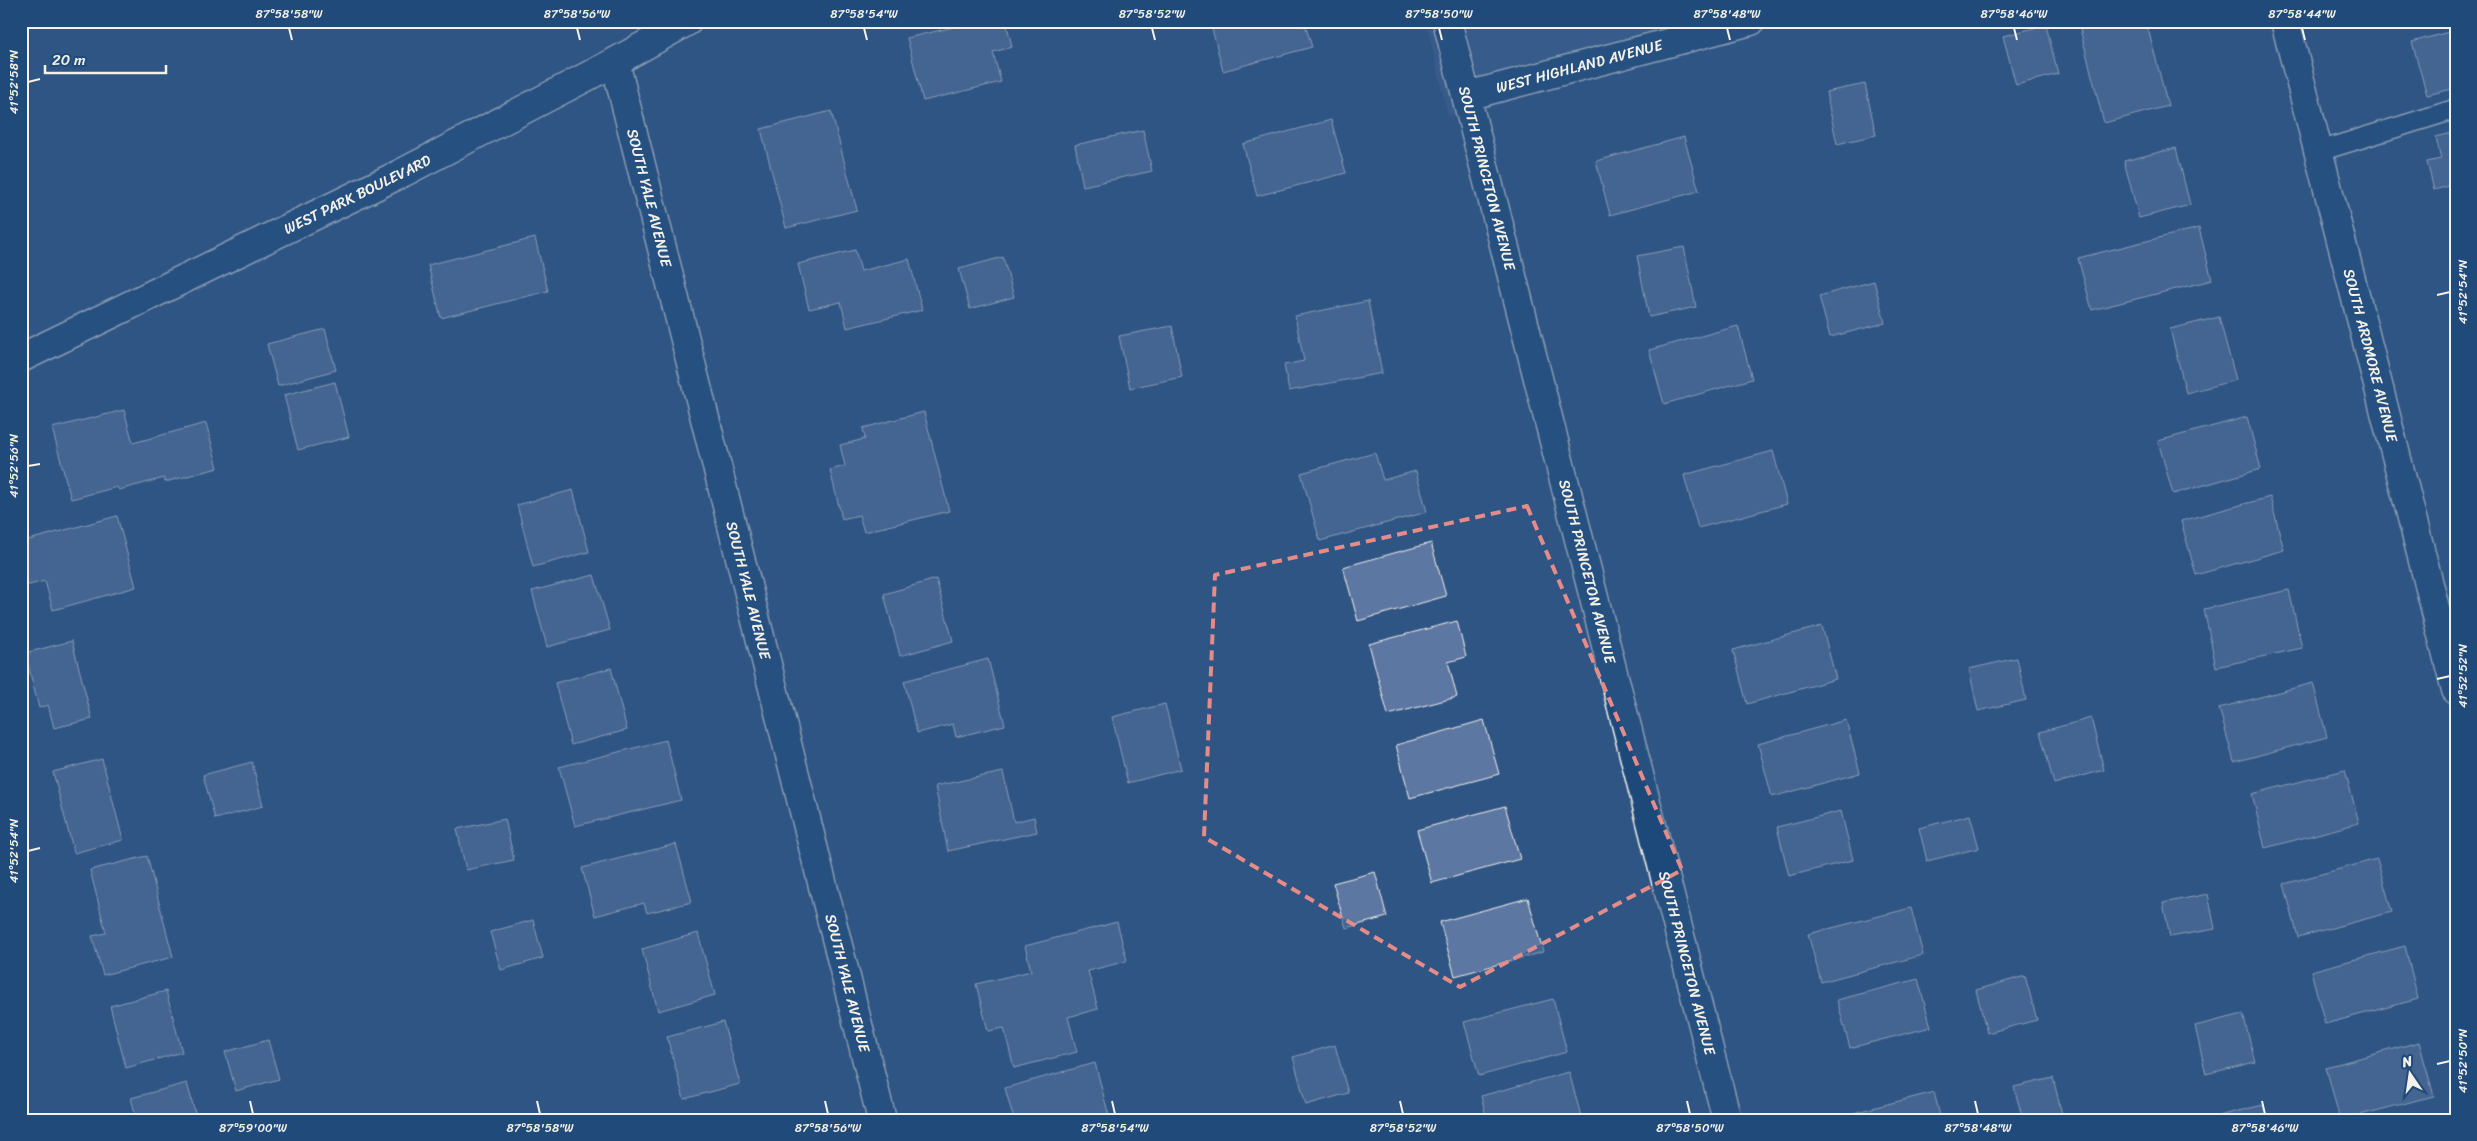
<svg xmlns="http://www.w3.org/2000/svg" width="2477" height="1141" font-family="Sriracha,sans-serif">
<rect width="100%" height="100%" fill="#2f5585"/>
<filter id="ink" filterUnits="userSpaceOnUse"><feTurbulence type="fractalNoise" baseFrequency=".02" numOctaves="2"/><feDisplacementMap in="SourceGraphic" scale="10" xChannelSelector="R" yChannelSelector="G"/><feConvolveMatrix kernelMatrix="1 2 1 2 8 2 1 2 1" color-interpolation-filters="sRGB"/></filter>
<g filter="url(#ink)">
<!-- built -->
<path fill="#416290" d="M 1426,21 L 1802,21 L 1448,116 Z"/>
<!-- building -->
<path fill="#5d77a3" stroke="#f4f1e8" d="M 953,21 L 1006,21 L 1012,47 L 993,52 L 1001,82 L 923,101 L 907,38 L 954,27 Z
M 1210,21 L 1304,21 L 1312,47 L 1223,71 Z
M 2078,21 L 2146,21 L 2168,106 L 2104,123 Z
M 2046,25 L 2058,74 L 2016,85 L 2003,36 Z
M 2456,30 L 2456,88 L 2427,95 L 2412,42 Z
M 1865,84 L 1876,135 L 1837,144 L 1826,92 Z
M 831,111 L 857,210 L 786,228 L 761,129 Z
M 1331,120 L 1346,173 L 1257,196 L 1243,144 Z
M 1143,130 L 1152,171 L 1083,186 L 1075,145 Z
M 2456,132 L 2456,206 L 2455,206 L 2449,186 L 2434,190 L 2427,162 L 2441,159 L 2436,137 Z
M 1684,137 L 1699,191 L 1610,215 L 1596,161 Z
M 2176,148 L 2190,205 L 2139,218 L 2124,161 Z
M 2199,228 L 2212,280 L 2092,310 L 2078,258 Z
M 535,238 L 548,291 L 441,318 L 428,265 Z
M 1684,247 L 1696,307 L 1649,317 L 1637,256 Z
M 855,250 L 861,271 L 909,259 L 922,310 L 847,328 L 841,302 L 809,309 L 798,264 Z
M 1003,257 L 1014,297 L 970,309 L 959,269 Z
M 1874,281 L 1885,323 L 1830,337 L 1819,296 Z
M 1368,301 L 1382,373 L 1289,391 L 1284,365 L 1304,361 L 1295,316 Z
M 2219,317 L 2236,380 L 2186,393 L 2170,329 Z
M 1172,326 L 1182,377 L 1130,388 L 1119,336 Z
M 1738,326 L 1752,379 L 1664,404 L 1649,350 Z
M 325,329 L 336,370 L 278,386 L 267,344 Z
M 335,382 L 349,437 L 298,450 L 284,395 Z
M 124,410 L 133,443 L 206,423 L 218,468 L 165,482 L 164,478 L 119,490 L 117,487 L 71,499 L 52,428 Z
M 924,412 L 949,511 L 864,532 L 859,515 L 842,519 L 830,470 L 845,466 L 840,445 L 865,439 L 863,428 Z
M 2247,417 L 2261,469 L 2173,494 L 2158,441 Z
M 1773,451 L 1787,504 L 1698,528 L 1684,475 Z
M 1375,453 L 1383,480 L 1416,471 L 1427,512 L 1320,541 L 1301,473 Z
M 573,490 L 589,552 L 533,567 L 517,505 Z
M 2270,497 L 2284,550 L 2196,575 L 2181,521 Z
M 117,516 L 136,587 L 53,610 L 45,581 L 21,587 L 21,542 Z
M 1431,543 L 1446,596 L 1358,621 L 1343,567 Z
M 594,575 L 610,630 L 547,647 L 532,591 Z
M 936,579 L 953,641 L 900,656 L 884,594 Z
M 2289,590 L 2302,648 L 2216,667 L 2204,609 Z
M 1457,621 L 1466,657 L 1448,662 L 1457,697 L 1388,715 L 1369,644 Z
M 1822,626 L 1836,679 L 1747,704 L 1733,650 Z
M 72,641 L 92,719 L 54,728 L 48,705 L 39,708 L 25,653 Z
M 2017,658 L 2026,700 L 1978,711 L 1969,669 Z
M 988,659 L 1005,725 L 956,737 L 953,724 L 917,733 L 904,681 Z
M 611,668 L 627,730 L 571,745 L 555,683 Z
M 2313,683 L 2327,737 L 2234,762 L 2219,708 Z
M 1165,704 L 1181,769 L 1128,783 L 1112,717 Z
M 2091,718 L 2104,770 L 2054,784 L 2040,732 Z
M 1484,720 L 1499,774 L 1410,798 L 1396,745 Z
M 1846,720 L 1860,773 L 1772,797 L 1758,744 Z
M 666,740 L 681,800 L 575,826 L 559,767 Z
M 102,759 L 123,840 L 74,853 L 53,772 Z
M 252,762 L 263,806 L 215,819 L 203,775 Z
M 2345,770 L 2359,823 L 2265,848 L 2252,794 Z
M 1003,772 L 1014,822 L 1034,817 L 1037,832 L 948,851 L 935,786 Z
M 1505,806 L 1520,859 L 1432,883 L 1417,830 Z
M 1841,811 L 1853,860 L 1789,876 L 1777,827 Z
M 1970,815 L 1979,848 L 1927,861 L 1919,828 Z
M 505,819 L 514,860 L 466,870 L 457,829 Z
M 676,844 L 692,902 L 647,913 L 644,903 L 595,916 L 582,868 Z
M 147,856 L 173,957 L 103,975 L 92,936 L 106,933 L 90,870 Z
M 2377,859 L 2392,912 L 2298,937 L 2284,884 Z
M 1375,872 L 1387,917 L 1346,928 L 1333,883 Z
M 2208,894 L 2215,929 L 2170,937 L 2163,903 Z
M 1528,898 L 1543,952 L 1455,976 L 1440,922 Z
M 1911,908 L 1923,955 L 1821,982 L 1808,934 Z
M 533,920 L 543,958 L 501,970 L 490,932 Z
M 1117,922 L 1127,961 L 1088,971 L 1098,1009 L 1068,1017 L 1077,1052 L 1014,1068 L 1004,1028 L 988,1031 L 976,984 L 1031,971 L 1025,946 Z
M 698,933 L 715,995 L 658,1011 L 642,949 Z
M 2405,946 L 2418,999 L 2325,1024 L 2311,971 Z
M 2025,976 L 2037,1020 L 1987,1033 L 1976,990 Z
M 1918,979 L 1931,1027 L 1850,1048 L 1837,1000 Z
M 166,991 L 182,1052 L 126,1068 L 110,1006 Z
M 1553,999 L 1567,1052 L 1479,1076 L 1464,1022 Z
M 2243,1014 L 2255,1062 L 2206,1074 L 2195,1026 Z
M 723,1022 L 740,1084 L 684,1099 L 667,1037 Z
M 268,1040 L 279,1079 L 236,1091 L 225,1052 Z
M 2419,1042 L 2434,1096 L 2340,1120 L 2326,1067 Z
M 1335,1045 L 1348,1093 L 1306,1105 L 1293,1057 Z
M 1095,1063 L 1110,1120 L 1031,1120 L 1030,1117 L 1014,1120 L 1005,1088 Z
M 1569,1072 L 1582,1120 L 1487,1120 L 1481,1096 Z
M 2053,1078 L 2062,1114 L 2040,1120 L 2023,1120 L 2014,1087 Z
M 187,1083 L 197,1120 L 137,1120 L 131,1098 Z
M 1934,1092 L 1941,1120 L 1854,1120 L 1853,1113 Z
M 2263,1105 L 2267,1120 L 2219,1120 L 2218,1116 Z"/>
<g fill="none" stroke-linecap="round" stroke-linejoin="round">
<defs>
<path id="lane" d="M 2320,151 L 2456,109"/>
<g id="street">
<path id="s1" d="M 1447,21 L 1727,1120"/>
<path id="s2" d="M 2285,21 L 2456,690"/>
<path id="s3" d="M 615,62 L 882,1120"/>
<path id="s4" d="M 1467,96 L 1751,21"/>
<path id="s5" d="M 21,358 L 402,173 L 615,62 L 688,21"/>
</g>
</defs>
<!-- lane casing -->
<use href="#lane" stroke="#f4f1e8" stroke-width="22"/>
<!-- street casing -->
<use href="#street" stroke="#f4f1e8" stroke-width="31"/>
<!-- lane -->
<use href="#lane" stroke="#1f4a7a" stroke-width="19"/>
<!-- street -->
<use href="#street" stroke="#1f4a7a" stroke-width="28"/>
</g>
</g>
<!-- marked area -->
<path d="M0 0H2477V1141H0ZM 1527,506 L 1682,870 L 1460,987 L 1204,837 L 1215,575 Z" fill="#2f5585" fill-opacity=".55" fill-rule="evenodd"/>
<path fill="none" stroke="#e58c88" stroke-width="4" stroke-dasharray="10 6" stroke-linejoin="round" d="M 1527,506 L 1682,870 L 1460,987 L 1204,837 L 1215,575 Z"/>
<!-- ticks -->
<path fill="none" stroke="#f4f1e8" stroke-width="2" d="M 289,28 L 292,40M 577,28 L 580,40M 864,28 L 867,40M 1152,28 L 1155,40M 1439,28 L 1442,40M 1727,28 L 1730,40M 2014,28 L 2017,40M 2302,28 L 2305,40M 28,82 L 40,79M 2437,295 L 2450,292M 28,466 L 40,464M 2437,679 L 2450,676M 28,851 L 40,848M 2437,1064 L 2450,1061M 250,1101 L 253,1114M 537,1101 L 540,1114M 825,1101 L 828,1114M 1112,1101 L 1115,1114M 1400,1101 L 1403,1114M 1687,1101 L 1690,1114M 1975,1101 L 1978,1114M 2262,1101 L 2265,1114"/>
<g text-anchor="middle" dominant-baseline="central" stroke-width="4" stroke-linejoin="round" paint-order="stroke">
<!-- street labels -->
<g font-size="15" fill="#f4f1e8" stroke="#1f4a7a">
<text stroke="none"><textPath href="#s4" startOffset="116">WEST HIGHLAND AVENUE</textPath></text>
<text stroke="none"><textPath href="#s1" startOffset="162">SOUTH PRINCETON AVENUE</textPath></text>
<text stroke="none"><textPath href="#s5" startOffset="374">WEST PARK BOULEVARD</textPath></text>
<text stroke="none"><textPath href="#s3" startOffset="140">SOUTH YALE AVENUE</textPath></text>
<text stroke="none"><textPath href="#s2" startOffset="345">SOUTH ARDMORE AVENUE</textPath></text>
<text stroke="none"><textPath href="#s1" startOffset="568">SOUTH PRINCETON AVENUE</textPath></text>
<text stroke="none"><textPath href="#s3" startOffset="545">SOUTH YALE AVENUE</textPath></text>
<text stroke="none"><textPath href="#s1" startOffset="972">SOUTH PRINCETON AVENUE</textPath></text>
<text stroke="none"><textPath href="#s3" startOffset="950">SOUTH YALE AVENUE</textPath></text>
</g>
</g>
<!-- margin -->
<rect width="2477" height="1141" fill="none" stroke="#1f4a7a" stroke-width="55"/>
<!-- north arrow -->
<g transform="translate(2410 1074) rotate(347)" stroke="#1f4a7a" stroke-width="4" paint-order="stroke">
<path d="M0-4L9 19L0 12L-9 19Z" fill="#f4f1e8"/>
<text y="-8" font-size="14" font-weight="bold" text-anchor="middle" fill="#f4f1e8">N</text>
</g>
<!-- scale -->
<path d="M45 65v8h121v-8" fill="none" stroke="#f4f1e8" stroke-width="2.5"/>
<text x="52" y="65" font-size="15" fill="#f4f1e8" stroke="#1f4a7a" stroke-width="4" paint-order="stroke">20 m</text>
<rect x="28" y="28" width="2422" height="1086" fill="none" stroke="#f4f1e8" stroke-width="2"/>
<g font-size="12" text-anchor="middle" fill="#f4f1e8">
<text x="289" y="18">87°58'58"W</text>
<text x="577" y="18">87°58'56"W</text>
<text x="864" y="18">87°58'54"W</text>
<text x="1152" y="18">87°58'52"W</text>
<text x="1439" y="18">87°58'50"W</text>
<text x="1727" y="18">87°58'48"W</text>
<text x="2014" y="18">87°58'46"W</text>
<text x="2302" y="18">87°58'44"W</text>
<text transform="translate(14 82) rotate(-90)" y="4">41°52'58"N</text>
<text transform="translate(2463 292) rotate(-90)" y="4">41°52'54"N</text>
<text transform="translate(14 466) rotate(-90)" y="4">41°52'56"N</text>
<text transform="translate(2463 676) rotate(-90)" y="4">41°52'52"N</text>
<text transform="translate(14 851) rotate(-90)" y="4">41°52'54"N</text>
<text transform="translate(2463 1061) rotate(-90)" y="4">41°52'50"N</text>
<text x="253" y="1132">87°59'00"W</text>
<text x="540" y="1132">87°58'58"W</text>
<text x="828" y="1132">87°58'56"W</text>
<text x="1115" y="1132">87°58'54"W</text>
<text x="1403" y="1132">87°58'52"W</text>
<text x="1690" y="1132">87°58'50"W</text>
<text x="1978" y="1132">87°58'48"W</text>
<text x="2265" y="1132">87°58'46"W</text>
</g>
</svg>
